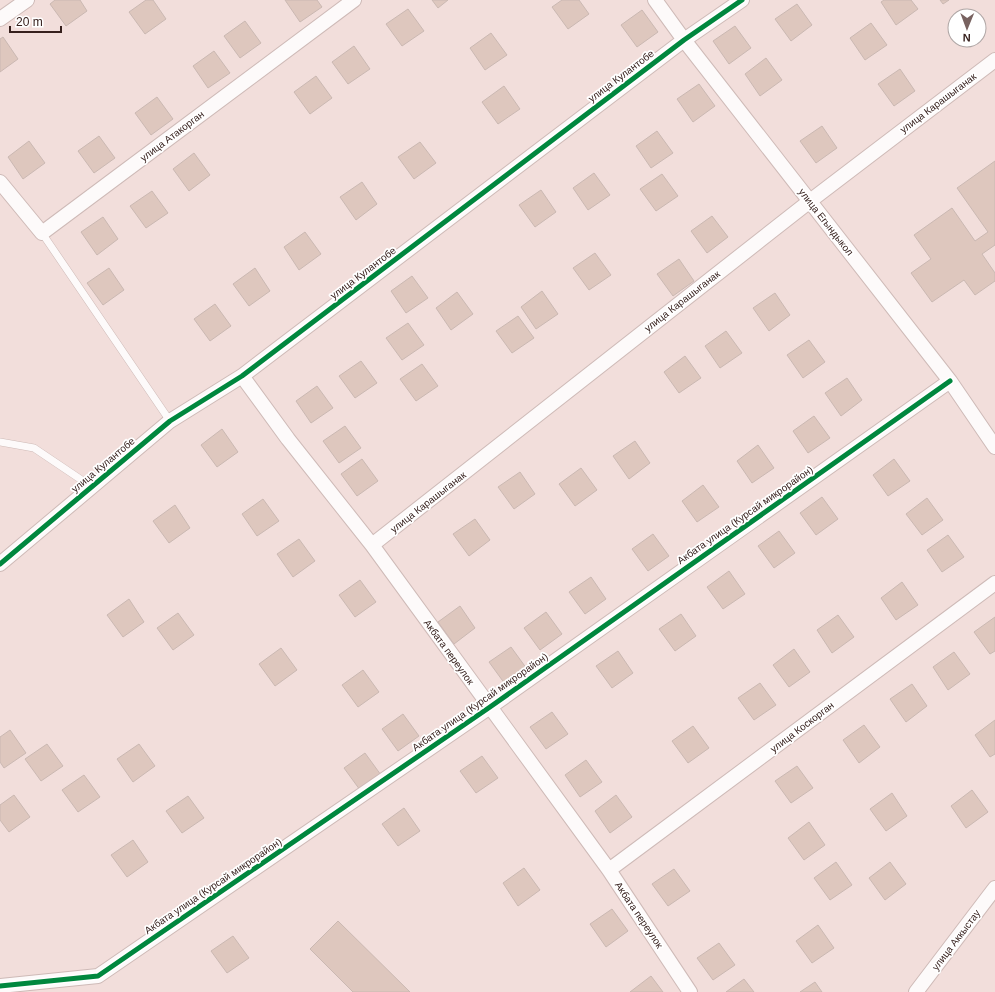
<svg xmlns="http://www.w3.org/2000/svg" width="995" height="992" font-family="Arial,sans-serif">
<rect width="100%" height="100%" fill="#f2dedb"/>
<!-- building -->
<path fill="#dec7be" stroke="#cab8b2" d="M 55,0 L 80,0 L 87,11 L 66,26 L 50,4 Z
M 146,0 L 153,0 L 166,19 L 145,34 L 129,12 Z
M 285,0 L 317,0 L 322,7 L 300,22 Z
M 432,0 L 448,0 L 438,8 Z
M 562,0 L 579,0 L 589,14 L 568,29 L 552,7 Z
M 884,0 L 911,0 L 918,9 L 896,25 L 881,2 Z
M 940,0 L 949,0 L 943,4 Z
M 797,4 L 812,25 L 791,41 L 775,19 Z
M 408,9 L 424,31 L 402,46 L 386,24 Z
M 642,10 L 658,32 L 637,47 L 621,25 Z
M 245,21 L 261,43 L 240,58 L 224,36 Z
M 871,23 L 887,45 L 865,60 L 850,38 Z
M 735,26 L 751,48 L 729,64 L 713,41 Z
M 491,33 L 507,55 L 485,70 L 470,48 Z
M 3,37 L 18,59 L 0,72 L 0,39 Z
M 354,46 L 370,69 L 348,84 L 332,62 Z
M 214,51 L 230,73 L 208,88 L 193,66 Z
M 766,58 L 782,80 L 760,96 L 745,74 Z
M 900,69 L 915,91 L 894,106 L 878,84 Z
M 316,76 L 332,98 L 310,114 L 294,92 Z
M 699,84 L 715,106 L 693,122 L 677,99 Z
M 504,86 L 520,109 L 498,124 L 482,102 Z
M 157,97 L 173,119 L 151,135 L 135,113 Z
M 822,126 L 837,148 L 816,163 L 800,141 Z
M 657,131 L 673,153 L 651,168 L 636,146 Z
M 99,136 L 115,158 L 94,173 L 78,151 Z
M 29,141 L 45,163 L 23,179 L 8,157 Z
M 420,142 L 436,163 L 414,179 L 398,157 Z
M 194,153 L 210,175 L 189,191 L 173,169 Z
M 995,161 L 995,245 L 982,254 L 995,273 L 995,281 L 975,295 L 964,280 L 932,302 L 911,273 L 931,259 L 914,235 L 952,208 L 975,241 L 988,232 L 957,188 Z
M 594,173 L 610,195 L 588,210 L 573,188 Z
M 662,174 L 678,196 L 656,211 L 640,189 Z
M 362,182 L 377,204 L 356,220 L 340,197 Z
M 541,190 L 556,212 L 535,227 L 519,205 Z
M 152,191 L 168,213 L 146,228 L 130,206 Z
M 712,216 L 728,237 L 707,253 L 691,231 Z
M 103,217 L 118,239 L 97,255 L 81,232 Z
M 305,232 L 321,254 L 299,270 L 284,247 Z
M 595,253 L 611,275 L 589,290 L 573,268 Z
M 679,259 L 694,281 L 673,296 L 657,274 Z
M 109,268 L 124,290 L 103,305 L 87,283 Z
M 255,268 L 270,291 L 249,306 L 233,284 Z
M 412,276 L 428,298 L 406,313 L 391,291 Z
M 542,291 L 558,314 L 536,329 L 521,307 Z
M 457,292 L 473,314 L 451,330 L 436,308 Z
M 775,293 L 790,315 L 769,331 L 753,308 Z
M 215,304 L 231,326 L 210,341 L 194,319 Z
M 518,316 L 534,338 L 512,353 L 496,331 Z
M 408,323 L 424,345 L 402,360 L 386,338 Z
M 726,331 L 742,353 L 720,368 L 705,346 Z
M 809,340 L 825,362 L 803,378 L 787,355 Z
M 685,356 L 701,378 L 679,393 L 664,372 Z
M 361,361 L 377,383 L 355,398 L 339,376 Z
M 422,364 L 438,386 L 416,401 L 400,379 Z
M 847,378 L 862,400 L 841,416 L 825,393 Z
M 317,386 L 333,408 L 311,423 L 296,401 Z
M 814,416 L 830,438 L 808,453 L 793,431 Z
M 345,426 L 361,448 L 339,463 L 323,441 Z
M 222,429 L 238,452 L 217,467 L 201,445 Z
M 635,441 L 650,463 L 629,479 L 613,456 Z
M 758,445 L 774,468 L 752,483 L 737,461 Z
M 362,459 L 378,481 L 357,496 L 341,474 Z
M 894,459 L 910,481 L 888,496 L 873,475 Z
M 581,468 L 597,490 L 575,506 L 559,484 Z
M 520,472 L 535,494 L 514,509 L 498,487 Z
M 703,485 L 719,507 L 697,522 L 682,501 Z
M 822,497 L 838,519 L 816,535 L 800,513 Z
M 927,498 L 943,520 L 922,535 L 906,514 Z
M 263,499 L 279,521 L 257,536 L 242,514 Z
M 175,505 L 190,528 L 169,543 L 153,521 Z
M 475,519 L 490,540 L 469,556 L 453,534 Z
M 779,531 L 795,553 L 774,568 L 758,546 Z
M 653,534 L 669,556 L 648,571 L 632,549 Z
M 948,535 L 964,557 L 942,572 L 927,550 Z
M 299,539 L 315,561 L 293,577 L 277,554 Z
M 729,571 L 745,594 L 723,609 L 707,587 Z
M 591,577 L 606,599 L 585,614 L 569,592 Z
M 360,580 L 376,602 L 355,617 L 339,595 Z
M 902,582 L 918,605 L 896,620 L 881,598 Z
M 129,599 L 144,622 L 123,637 L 107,615 Z
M 460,606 L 475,628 L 454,644 L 438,622 Z
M 546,612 L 562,634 L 540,650 L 524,628 Z
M 178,613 L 194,635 L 173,650 L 157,628 Z
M 681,614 L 696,636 L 675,651 L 659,629 Z
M 838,615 L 854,637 L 832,653 L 817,630 Z
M 995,617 L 995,651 L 990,654 L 974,632 Z
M 511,647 L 527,669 L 505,684 L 489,662 Z
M 281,648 L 297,670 L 275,686 L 259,664 Z
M 794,649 L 810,672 L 789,687 L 773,665 Z
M 618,651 L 633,673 L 612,688 L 596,666 Z
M 954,652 L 970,674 L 948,690 L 933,667 Z
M 363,670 L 379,692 L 358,707 L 342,685 Z
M 760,683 L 776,705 L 754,720 L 738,698 Z
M 912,684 L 927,706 L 906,722 L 890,699 Z
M 552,712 L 568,734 L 546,749 L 530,727 Z
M 403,714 L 419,736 L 398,751 L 382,729 Z
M 995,720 L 995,754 L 990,757 L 975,735 Z
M 864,725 L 880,747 L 859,763 L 843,740 Z
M 693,726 L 709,748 L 688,763 L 672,741 Z
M 10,730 L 26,753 L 4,768 L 0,762 L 0,737 Z
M 47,744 L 63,766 L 41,781 L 25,759 Z
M 139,744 L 155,766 L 133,782 L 117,759 Z
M 365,753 L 381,775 L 360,790 L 344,768 Z
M 482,756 L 498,778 L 476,793 L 460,771 Z
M 586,760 L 602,782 L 580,797 L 565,775 Z
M 797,766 L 813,788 L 791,803 L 775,781 Z
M 84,775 L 100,797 L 78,812 L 62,790 Z
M 972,790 L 988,812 L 966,828 L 951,806 Z
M 892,793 L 907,816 L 886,831 L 870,809 Z
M 14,795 L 30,817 L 9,832 L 0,820 L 0,805 Z
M 616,795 L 632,817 L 610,833 L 595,811 Z
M 188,796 L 204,818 L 182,833 L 166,811 Z
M 404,808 L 420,831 L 398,846 L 382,824 Z
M 809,822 L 825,845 L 804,860 L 788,838 Z
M 133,840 L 148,862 L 127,877 L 111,855 Z
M 836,862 L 852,885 L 830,900 L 814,878 Z
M 890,862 L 906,884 L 885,900 L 869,878 Z
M 524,868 L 540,890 L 518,906 L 503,883 Z
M 674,869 L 690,891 L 668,906 L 652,884 Z
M 612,909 L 628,931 L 606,947 L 590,924 Z
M 338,921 L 410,992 L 353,992 L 310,949 Z
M 818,925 L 834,948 L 812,963 L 796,941 Z
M 233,936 L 249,958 L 227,973 L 211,951 Z
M 719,943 L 735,965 L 713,980 L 697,958 Z
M 651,976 L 663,992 L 630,992 Z
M 744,979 L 754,992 L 726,992 Z
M 815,982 L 822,992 L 800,992 Z"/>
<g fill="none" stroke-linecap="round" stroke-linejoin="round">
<defs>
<path id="lane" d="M 42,233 L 170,421
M 0,442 L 34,448 L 92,487"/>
<path id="street" d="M 655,0 L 684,40 L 950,381 L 995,447
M 0,19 L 27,0
M 0,182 L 42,233 L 354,0
M 242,376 L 288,439 L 372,545 L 609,870 L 690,992
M 372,545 L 810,201 L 995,60
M 0,564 L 170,421 L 242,376 L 684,40 L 742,0
M 609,870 L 995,583
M 0,986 L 98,976 L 490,707 L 950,381
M 916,992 L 995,888"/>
</defs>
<!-- lane casing -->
<use href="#lane" stroke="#cebab7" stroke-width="8"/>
<!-- street casing -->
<use href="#street" stroke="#cebab7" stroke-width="16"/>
<!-- lane -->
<use href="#lane" stroke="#fdfafa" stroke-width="7"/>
<!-- street -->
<use href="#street" stroke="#fdfafa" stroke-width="14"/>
<defs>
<path id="cycleway" d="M 0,564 L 170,421 L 242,376 L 684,40 L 742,0
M 0,986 L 98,976 L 490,707 L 950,381"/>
</defs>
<!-- cycleway casing -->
<use href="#cycleway" stroke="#fff" stroke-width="8"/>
<!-- cycleway -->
<use href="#cycleway" stroke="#00873e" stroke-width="5"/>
</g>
<g text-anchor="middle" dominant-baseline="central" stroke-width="3.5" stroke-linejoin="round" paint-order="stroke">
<!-- street labels -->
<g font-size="10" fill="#36201d" stroke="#fff">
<text transform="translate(621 76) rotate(-37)">улица Кулантобе</text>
<text transform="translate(938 103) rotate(-37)">улица Карашыганак</text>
<text transform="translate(172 136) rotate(-37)">улица Атакорган</text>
<text transform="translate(826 222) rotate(52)">улица Егындыкол</text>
<text transform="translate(363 273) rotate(-37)">улица Кулантобе</text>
<text transform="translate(682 301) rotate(-38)">улица Карашыганак</text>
<text transform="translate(103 465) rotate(-40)">улица Кулантобе</text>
<text transform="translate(428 502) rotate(-38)">улица Карашыганак</text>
<text transform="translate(745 515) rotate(-35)">Акбата улица (Курсай микрорайон)</text>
<text transform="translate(449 652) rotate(54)">Акбата переулок</text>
<text transform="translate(480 702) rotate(-35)">Акбата улица (Курсай микрорайон)</text>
<text transform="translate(802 727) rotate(-37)">улица Коскорган</text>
<text transform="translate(213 886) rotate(-34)">Акбата улица (Курсай микрорайон)</text>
<text transform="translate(639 915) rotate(56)">Акбата переулок</text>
<text transform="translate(956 940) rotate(-53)">улица Аккыстау</text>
</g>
</g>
<!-- north arrow -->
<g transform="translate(967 28) rotate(181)"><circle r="19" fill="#ffffff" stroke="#afa6a5"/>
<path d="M0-3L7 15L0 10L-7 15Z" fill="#786260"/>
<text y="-6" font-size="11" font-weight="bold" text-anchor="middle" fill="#36201d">N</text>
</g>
<!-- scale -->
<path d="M10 26v6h51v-6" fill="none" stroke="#36201d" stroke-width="2"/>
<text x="16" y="26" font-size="12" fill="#36201d" stroke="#ffffff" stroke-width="3" paint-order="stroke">20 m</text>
</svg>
